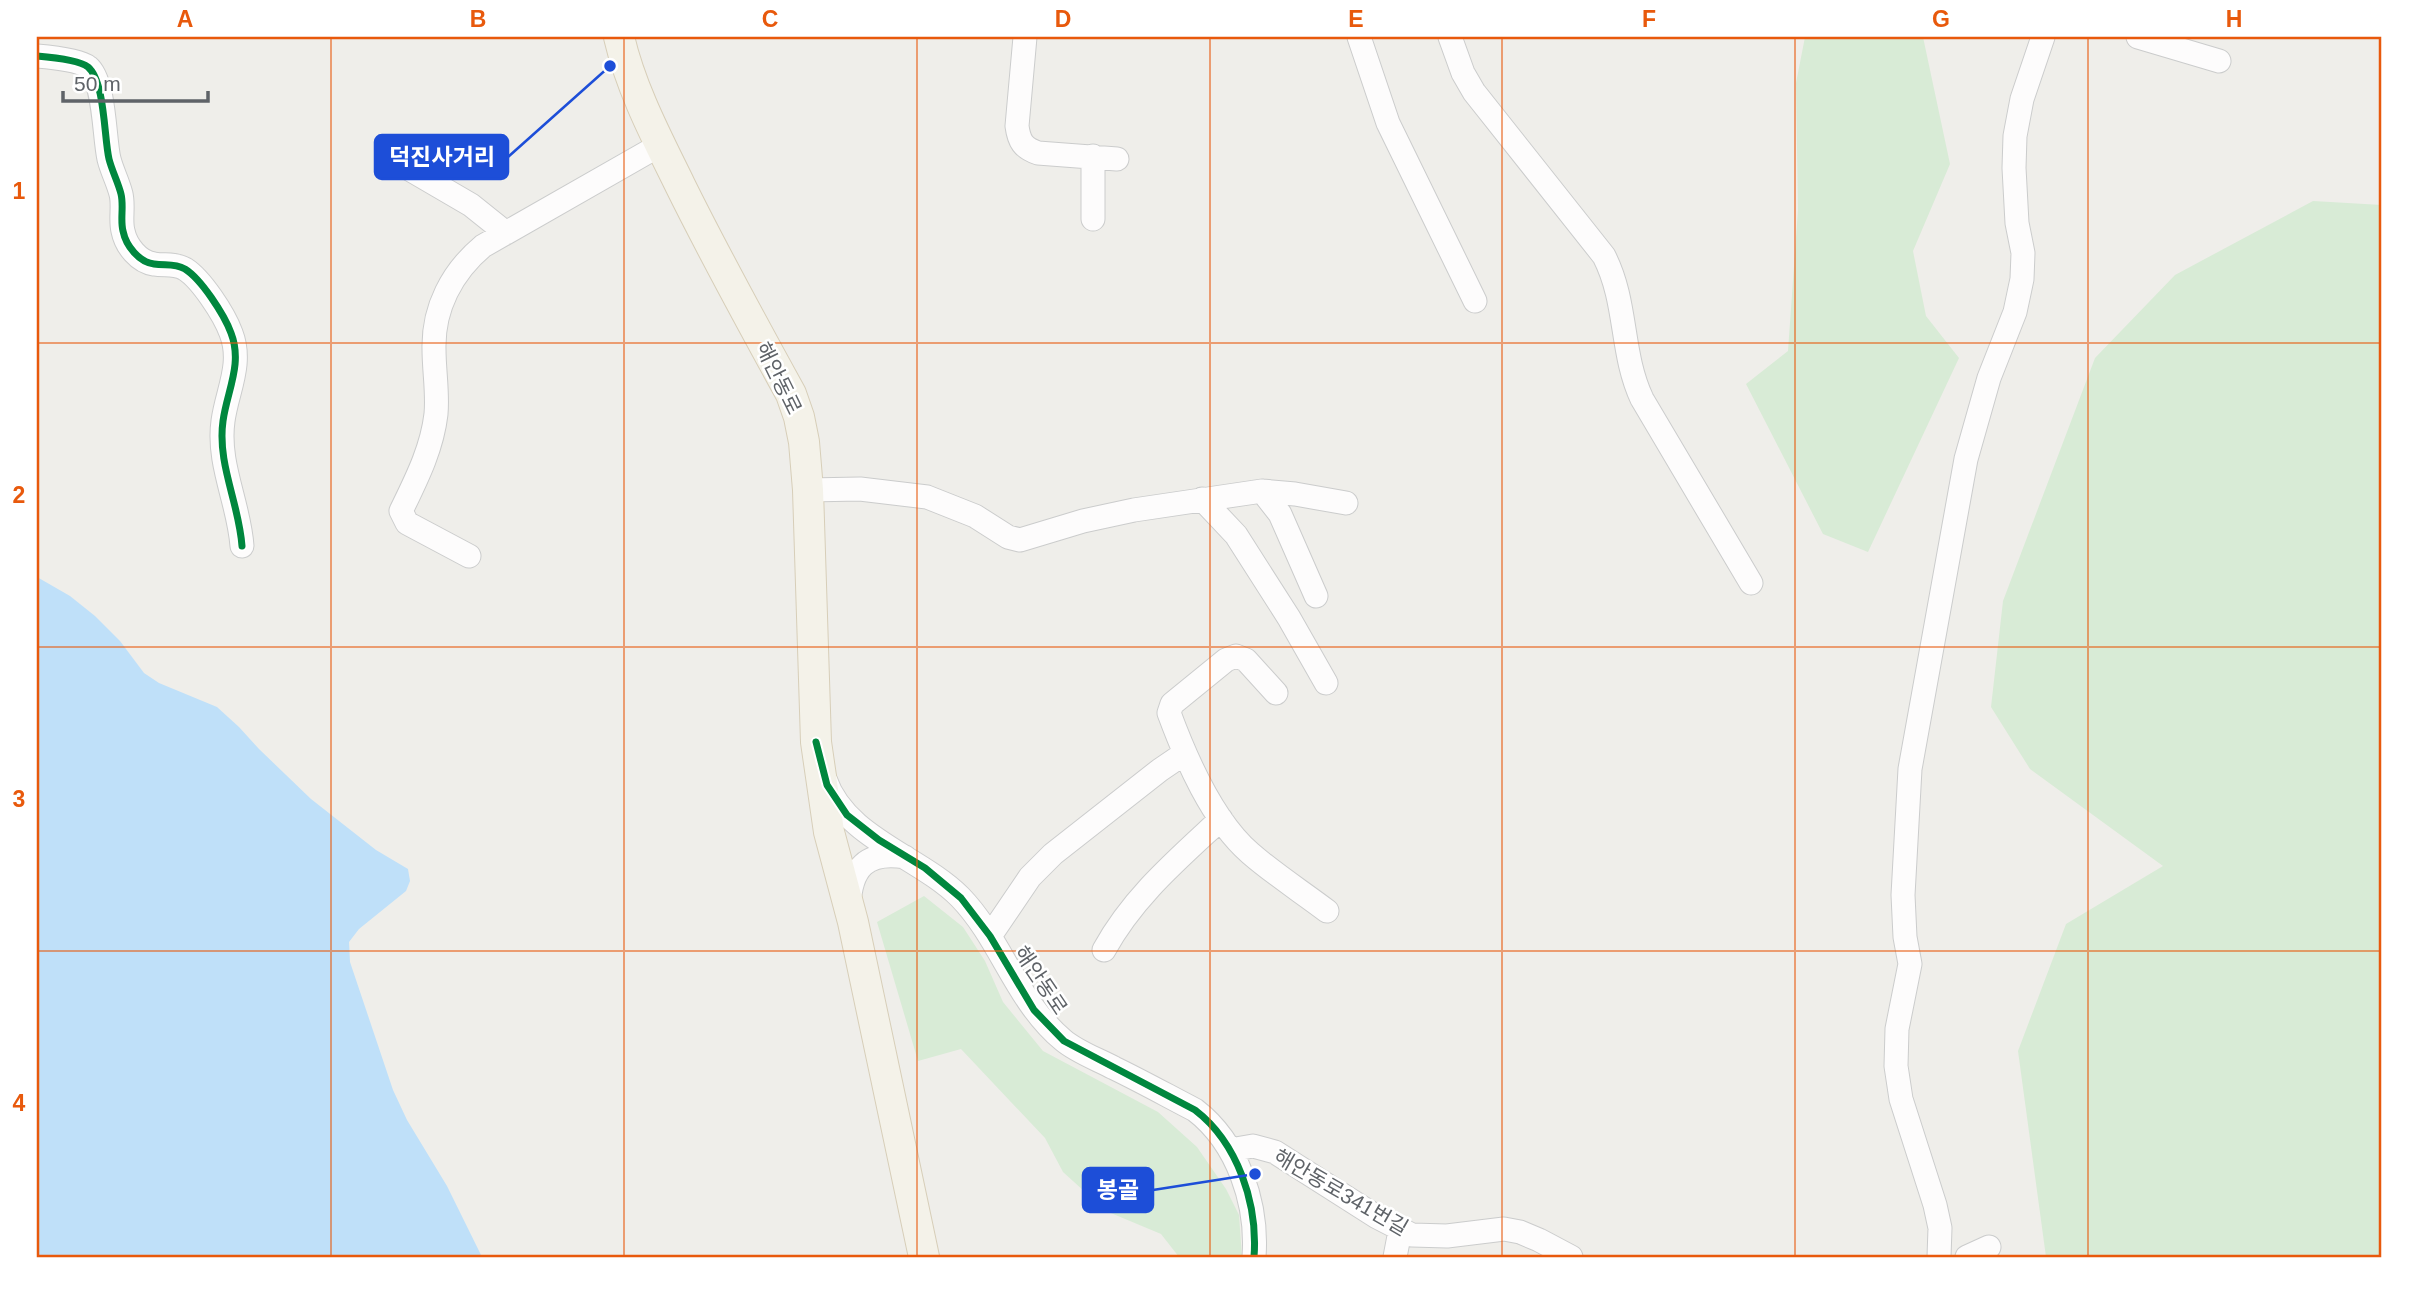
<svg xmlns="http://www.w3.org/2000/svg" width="2419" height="1294" font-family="Arial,'Noto Sans KR',sans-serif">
<rect width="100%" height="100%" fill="#efeeea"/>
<!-- green -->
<path fill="#d8ebd6" d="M 1805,37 L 1923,37 L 1950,164 L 1913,251 L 1926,316 L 1959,358 L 1868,552 L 1823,534 L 1746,384 L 1788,351 L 1798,210 L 1796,83 Z
M 2313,201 L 2382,205 L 2382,1257 L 2046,1257 L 2018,1051 L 2066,924 L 2163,866 L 2030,769 L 1991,707 L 2003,601 L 2095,358 L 2175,275 Z
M 924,896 L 963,927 L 985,961 L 1003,1002 L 1043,1051 L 1158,1112 L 1197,1147 L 1226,1189 L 1239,1215 L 1242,1257 L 1179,1257 L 1161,1234 L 1106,1211 L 1063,1172 L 1045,1138 L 961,1049 L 918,1061 L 877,922 Z"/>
<!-- water -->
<path fill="#bfe0f9" d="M 37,577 L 70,596 L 95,616 L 120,641 L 144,673 L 159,683 L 217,707 L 239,727 L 259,749 L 311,799 L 376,850 L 408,869 L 410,881 L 406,891 L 359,929 L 349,942 L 350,962 L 393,1090 L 407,1120 L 447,1186 L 482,1257 L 37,1257 Z"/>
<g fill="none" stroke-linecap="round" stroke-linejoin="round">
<defs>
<path id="minor" d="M 1025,37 L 1017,126 C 1019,141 1023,148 1038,153 L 1117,159
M 1359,37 L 1388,123 L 1475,301
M 1450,37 L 1463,73 L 1474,92 L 1604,256 C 1628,303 1620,352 1642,399 L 1751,583
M 2138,37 L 2219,61
M 37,56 C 49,57 79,60 88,67 C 105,81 104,138 109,159 C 112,171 118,182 121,194 C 124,206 120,220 123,231 C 126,246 139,262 154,264 C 165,266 174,263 185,269 C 201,279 224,314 231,333 C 243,364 227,391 223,421 C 217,464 239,503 242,546
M 387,156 L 471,205 L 506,233
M 1093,219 L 1093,156
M 808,490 L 860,489 L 927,497 L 975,516 L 1008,537 L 1020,540 L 1083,521 L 1134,510 L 1262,491 L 1295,494 L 1346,503
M 1262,491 L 1280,514 L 1316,596
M 1202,499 L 1236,535 L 1289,618 L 1326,683
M 469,556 L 407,523 L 401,511 C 416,480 432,449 436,414 C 438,393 434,371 434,349 C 433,308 452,272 483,246 L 660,145
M 1276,693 L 1246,660 L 1236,656 L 1226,660 L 1172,704 L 1169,713 C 1186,759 1212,820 1250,853 C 1274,874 1302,892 1327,911
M 825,779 C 845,838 919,856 960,897 C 1001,939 1016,1001 1063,1040 C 1077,1052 1097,1059 1114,1068 C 1141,1081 1168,1096 1195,1110 C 1238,1143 1258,1204 1254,1257
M 849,905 C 851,868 866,851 905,857
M 990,936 L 1030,877 L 1053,854 L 1160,770 L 1185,753
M 1104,950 C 1133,897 1177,860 1221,819
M 1230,1150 L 1253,1146 L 1275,1152 L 1377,1217 L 1412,1235 L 1447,1236 L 1504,1229 L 1520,1232 L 1539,1240 L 1571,1257
M 1395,1257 L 1400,1231
M 1939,1257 L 1940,1228 L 1935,1205 L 1901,1099 L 1896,1066 L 1897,1029 L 1910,964 L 1905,937 L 1903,895 L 1910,769 L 1966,459 L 1989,378 L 2015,312 L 2022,279 L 2023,253 L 2017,223 L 2014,168 L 2015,136 L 2022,99 L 2043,37
M 1967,1257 L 1989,1247"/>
<path id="major" d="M 619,37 C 631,89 657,138 680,185 C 715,256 753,325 791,394 L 799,417 L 804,442 L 808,490 L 816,742 L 829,832 L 853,922 L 924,1257"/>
</defs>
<!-- minor casing -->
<use href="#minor" stroke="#cbcccc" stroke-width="25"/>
<!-- major casing -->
<use href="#major" stroke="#d7ceb8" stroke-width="32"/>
<!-- minor -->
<use href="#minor" stroke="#fdfcfc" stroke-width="23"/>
<!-- major -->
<use href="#major" stroke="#f4f2e9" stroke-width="30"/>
<defs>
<path id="cycleway" d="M 37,56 C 49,57 79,60 88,67 C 105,81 104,138 109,159 C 112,171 118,182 121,194 C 124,206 120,220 123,231 C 126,246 139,262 154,264 C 165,266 174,263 185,269 C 201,279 224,314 231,333 C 243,364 227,391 223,421 C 217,464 239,503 242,546
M 816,742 L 827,785 L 847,815 L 879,840 L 925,868 L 961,898 L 990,936 L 1034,1010 L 1064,1041 L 1195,1110 C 1238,1143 1258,1204 1254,1257"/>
</defs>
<!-- cycleway casing -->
<use href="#cycleway" stroke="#fff" stroke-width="11"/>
<!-- cycleway -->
<use href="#cycleway" stroke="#00873e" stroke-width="7"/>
</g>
<!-- grid -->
<path fill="none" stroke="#e8590c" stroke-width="2" stroke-opacity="0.55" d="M 331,37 L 331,1257M 624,37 L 624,1257M 917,37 L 917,1257M 1210,37 L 1210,1257M 1502,37 L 1502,1257M 1795,37 L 1795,1257M 2088,37 L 2088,1257M 37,343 L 2382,343M 37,647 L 2382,647M 37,951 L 2382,951"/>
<g text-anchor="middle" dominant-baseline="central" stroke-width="5" stroke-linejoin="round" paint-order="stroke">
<!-- street labels -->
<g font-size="21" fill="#5f6368" stroke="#fff">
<text transform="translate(779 378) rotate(64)">해안동로</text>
<text transform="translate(1041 980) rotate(56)">해안동로</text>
<text transform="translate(1341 1192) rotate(30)">해안동로341번길</text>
</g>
</g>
<!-- callouts -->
<path fill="none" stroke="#1d4ed8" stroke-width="2.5" d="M610 66L508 157M1255 1174L1153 1190"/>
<g fill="#1d4ed8" stroke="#fff" stroke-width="2.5">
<circle cx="610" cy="66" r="7"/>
<circle cx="1255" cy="1174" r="7"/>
</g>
<g fill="#1d4ed8" stroke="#1d4ed8" stroke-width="2.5">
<rect x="375" y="135" width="133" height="44" rx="7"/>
<rect x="1083" y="1168" width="70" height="44" rx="7"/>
</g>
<g font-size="23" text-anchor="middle" font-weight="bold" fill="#fff">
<text x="442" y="165">덕진사거리</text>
<text x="1118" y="1198">봉골</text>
</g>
<!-- border -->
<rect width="2419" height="1294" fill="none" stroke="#ffffff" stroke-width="77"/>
<!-- scale -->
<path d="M63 91v10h145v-10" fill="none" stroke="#5f6368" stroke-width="3.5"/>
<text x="74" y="91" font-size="21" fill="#5f6368" stroke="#ffffff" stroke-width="5" paint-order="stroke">50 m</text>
<rect x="38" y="38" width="2342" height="1218" fill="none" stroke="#e8590c" stroke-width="2.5"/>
<g font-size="23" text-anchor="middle" font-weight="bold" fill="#e8590c">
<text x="185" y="27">A</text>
<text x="478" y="27">B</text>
<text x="770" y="27">C</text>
<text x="1063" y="27">D</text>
<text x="1356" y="27">E</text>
<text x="1649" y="27">F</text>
<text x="1941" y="27">G</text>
<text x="2234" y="27">H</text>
<text x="19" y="199">1</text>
<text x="19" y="503">2</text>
<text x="19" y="807">3</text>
<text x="19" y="1111">4</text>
</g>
</svg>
